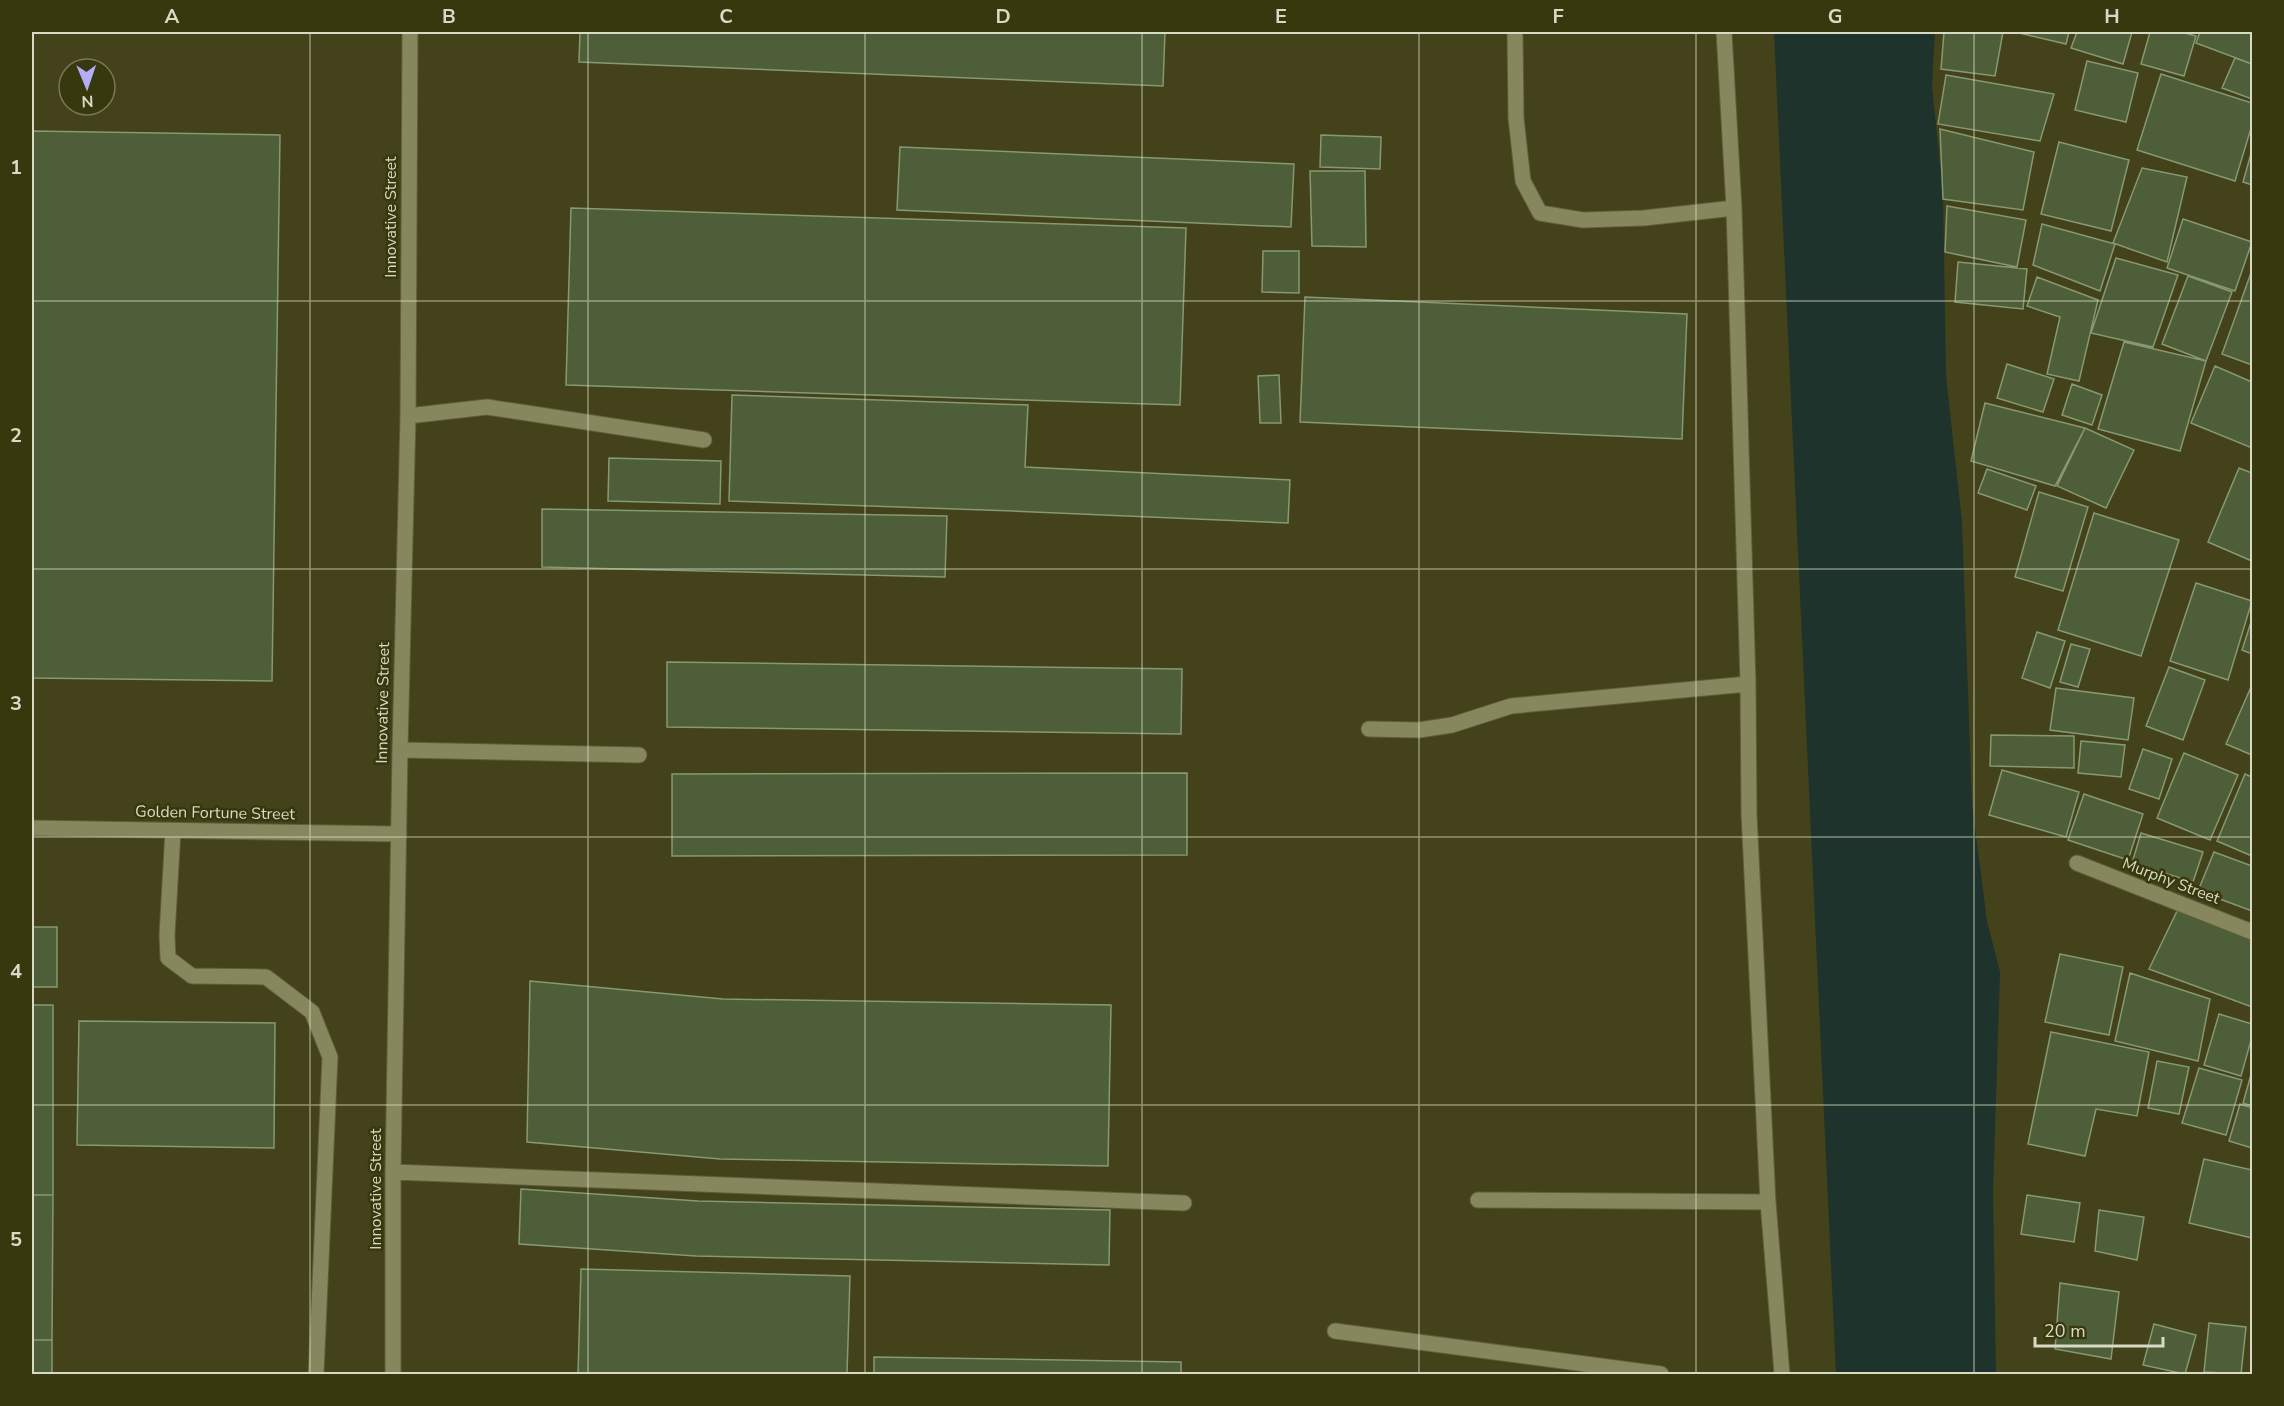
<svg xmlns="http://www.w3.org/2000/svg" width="2284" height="1406" font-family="'Nunito Sans',sans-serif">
<rect width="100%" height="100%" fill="#43421a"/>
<!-- water -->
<path fill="#1d332b" d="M 1774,32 L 1935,32 L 1932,86 L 1943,193 L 1946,376 L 1962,522 L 1972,805 L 1987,921 L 2000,972 L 1993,1192 L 1996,1374 L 1836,1374 Z"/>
<!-- building -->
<path fill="#4d5e39" stroke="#869972" stroke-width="1.5" d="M 580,32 L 1165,32 L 1163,86 L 579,62 Z
M 1944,32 L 2003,32 L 1995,76 L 1941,69 Z
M 2015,32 L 2069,32 L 2066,44 Z
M 2077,32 L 2132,32 L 2123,64 L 2071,48 Z
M 2150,32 L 2181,32 L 2196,36 L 2184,76 L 2141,64 Z
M 2200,32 L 2252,32 L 2252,64 L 2196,43 Z
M 2235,58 L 2252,64 L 2252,99 L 2222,88 Z
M 2087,61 L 2138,73 L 2126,122 L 2075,110 Z
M 2161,74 L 2252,103 L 2252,125 L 2235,181 L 2137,150 Z
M 1946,75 L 2054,94 L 2040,141 L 1938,124 Z
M 1940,129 L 2034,152 L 2023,210 L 1943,199 Z
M 32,131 L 280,135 L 272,681 L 32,678 Z
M 1321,135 L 1381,137 L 1380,169 L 1320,167 Z
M 2059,142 L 2129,160 L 2111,231 L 2041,214 Z
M 900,147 L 1294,164 L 1291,227 L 897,210 Z
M 2252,150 L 2252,185 L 2243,182 Z
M 2142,168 L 2187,177 L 2167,262 L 2113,243 Z
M 1310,171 L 1365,171 L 1366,247 L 1312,246 Z
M 1947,206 L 2026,220 L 2017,267 L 1945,252 Z
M 571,208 L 1186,228 L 1180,405 L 566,385 Z
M 2183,219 L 2252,242 L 2235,291 L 2167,268 Z
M 2042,224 L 2115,244 L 2100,291 L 2033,265 Z
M 1263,251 L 1299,251 L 1299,293 L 1262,292 Z
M 2116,258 L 2178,275 L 2153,347 L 2091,333 Z
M 1958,262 L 2027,269 L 2023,309 L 1955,302 Z
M 2252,270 L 2252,365 L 2222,354 Z
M 2188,276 L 2232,292 L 2206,361 L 2162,344 Z
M 2037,277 L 2098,300 L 2079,381 L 2047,374 L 2060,317 L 2027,306 Z
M 1305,297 L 1687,314 L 1682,439 L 1300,422 Z
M 2124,342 L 2206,361 L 2180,451 L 2098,429 Z
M 2007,364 L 2054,379 L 2043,412 L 1997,398 Z
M 2215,366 L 2252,382 L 2252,448 L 2191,423 Z
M 1279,375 L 1281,423 L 1260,423 L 1258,376 Z
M 2072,384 L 2102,395 L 2092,425 L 2062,415 Z
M 732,395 L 1028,405 L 1025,467 L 1290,480 L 1288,523 L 1013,511 L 729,501 Z
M 1985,403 L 2085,428 L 2055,486 L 1971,461 Z
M 2085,428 L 2134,450 L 2106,508 L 2057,486 Z
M 609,458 L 721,461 L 720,504 L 608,501 Z
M 2239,468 L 2252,473 L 2252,561 L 2208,542 Z
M 1987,469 L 2036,486 L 2027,510 L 1978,493 Z
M 2039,492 L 2088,507 L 2063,591 L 2015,577 Z
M 542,509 L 947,516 L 945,577 L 542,567 Z
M 2094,513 L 2179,540 L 2141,656 L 2058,630 Z
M 2196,583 L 2252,601 L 2228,680 L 2170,661 Z
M 2252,619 L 2252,654 L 2242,650 Z
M 2037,632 L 2065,641 L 2050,688 L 2022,678 Z
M 2071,644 L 2090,649 L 2078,687 L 2060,682 Z
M 667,662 L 1182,669 L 1181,734 L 667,727 Z
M 2169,667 L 2205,680 L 2183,740 L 2146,726 Z
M 2251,687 L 2252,688 L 2252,755 L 2226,744 Z
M 2056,688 L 2134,698 L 2128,740 L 2050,730 Z
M 1991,735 L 2074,736 L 2074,768 L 1990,766 Z
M 2081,741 L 2125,745 L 2121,777 L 2078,773 Z
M 2143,749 L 2172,759 L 2159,799 L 2129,789 Z
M 2184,753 L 2238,775 L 2210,840 L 2157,818 Z
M 2002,770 L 2079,792 L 2066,837 L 1989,815 Z
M 1187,773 L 1187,855 L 672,856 L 672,774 Z
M 2245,774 L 2252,777 L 2252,856 L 2217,841 Z
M 2084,794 L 2143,814 L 2128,860 L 2068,840 Z
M 2141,833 L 2203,852 L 2193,882 L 2132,863 Z
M 2214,852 L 2252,866 L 2252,911 L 2198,891 Z
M 2180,905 L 2252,935 L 2252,1007 L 2149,969 Z
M 32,927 L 57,927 L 57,987 L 32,987 Z
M 2060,954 L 2123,967 L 2109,1035 L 2045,1022 Z
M 2130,973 L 2210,999 L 2198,1061 L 2115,1041 Z
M 530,981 L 723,999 L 1111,1005 L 1108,1166 L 720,1159 L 527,1142 Z
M 32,1005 L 53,1005 L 53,1195 L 32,1195 Z
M 2219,1014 L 2252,1024 L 2252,1037 L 2241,1076 L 2204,1065 Z
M 79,1021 L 275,1023 L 274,1148 L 77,1145 Z
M 2051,1032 L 2149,1052 L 2137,1116 L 2096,1109 L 2085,1156 L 2028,1144 Z
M 2157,1061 L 2189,1067 L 2179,1114 L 2148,1108 Z
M 2199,1068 L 2242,1080 L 2226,1135 L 2182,1123 Z
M 2252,1071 L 2252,1106 L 2243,1103 Z
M 2240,1104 L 2252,1108 L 2252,1148 L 2229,1141 Z
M 2204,1159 L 2252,1170 L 2252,1238 L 2189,1223 Z
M 521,1189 L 698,1201 L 1110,1210 L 1109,1265 L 696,1256 L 519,1244 Z
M 32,1195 L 53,1195 L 52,1340 L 32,1340 Z
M 2027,1195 L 2080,1203 L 2074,1242 L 2021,1234 Z
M 2099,1210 L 2144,1217 L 2137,1260 L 2095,1251 Z
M 581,1269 L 850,1276 L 847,1374 L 578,1374 Z
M 2060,1283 L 2119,1292 L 2111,1359 L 2055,1349 Z
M 2209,1323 L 2246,1327 L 2241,1374 L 2204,1372 Z
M 2154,1324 L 2196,1335 L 2185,1374 L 2143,1365 Z
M 32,1340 L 52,1340 L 52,1374 L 32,1374 Z
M 874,1357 L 1181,1362 L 1181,1374 L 874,1374 Z"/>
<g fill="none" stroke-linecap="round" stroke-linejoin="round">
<defs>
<path id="minor" d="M 1515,32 L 1516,118 L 1523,181 L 1540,213 L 1583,220 L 1644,218 L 1734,208
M 1724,32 L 1734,208 L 1748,684 L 1749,814 L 1768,1202 L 1782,1374
M 408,416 L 487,407 L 704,440
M 1369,729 L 1419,730 L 1452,725 L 1511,706 L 1748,684
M 400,750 L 639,755
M 32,828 L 399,834
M 173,831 L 167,935 L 168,958 L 192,976 L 266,977 L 312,1012 L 330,1057 L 316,1374
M 2077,863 L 2252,932
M 393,1172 L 1184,1203
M 1478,1200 L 1768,1202
M 1335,1331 L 1661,1374
M 393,1374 L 393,1172 L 400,750 L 408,416 L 410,32"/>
</defs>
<!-- minor casing -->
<use href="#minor" stroke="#5e5e3a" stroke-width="17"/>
<!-- minor -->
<use href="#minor" stroke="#86875d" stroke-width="15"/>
</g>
<!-- grid -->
<path fill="none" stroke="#d9dac3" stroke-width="1.5" stroke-opacity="0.55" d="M 310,32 L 310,1374M 588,32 L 588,1374M 865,32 L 865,1374M 1142,32 L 1142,1374M 1419,32 L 1419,1374M 1696,32 L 1696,1374M 1974,32 L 1974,1374M 32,301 L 2252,301M 32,569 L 2252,569M 32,837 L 2252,837M 32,1105 L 2252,1105"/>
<g text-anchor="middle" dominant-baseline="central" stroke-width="5" stroke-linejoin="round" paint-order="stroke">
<!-- street labels -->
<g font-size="16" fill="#d9dac3" stroke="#38380f">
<text transform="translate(391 217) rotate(-90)">Innovative Street</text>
<text transform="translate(383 703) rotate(-89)">Innovative Street</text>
<text transform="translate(215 813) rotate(1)">Golden Fortune Street</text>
<text transform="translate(2171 881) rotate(21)">Murphy Street</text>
<text transform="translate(376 1189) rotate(-90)">Innovative Street</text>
</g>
</g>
<!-- border -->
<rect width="2284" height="1406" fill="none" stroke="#38380f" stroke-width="66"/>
<!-- north arrow -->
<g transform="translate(87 87) rotate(178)"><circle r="28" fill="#38380f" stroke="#787957" stroke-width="1.5"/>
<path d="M0-4.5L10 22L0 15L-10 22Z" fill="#b5acf8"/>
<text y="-9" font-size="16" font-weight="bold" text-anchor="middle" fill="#d9dac3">N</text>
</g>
<!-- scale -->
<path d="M2035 1337v9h128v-9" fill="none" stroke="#d9dac3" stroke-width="3"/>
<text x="2044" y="1337" font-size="18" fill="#d9dac3" stroke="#38380f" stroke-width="4.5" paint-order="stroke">20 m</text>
<rect x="33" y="33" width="2218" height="1340" fill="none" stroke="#d9dac3" stroke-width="2"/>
<g font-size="20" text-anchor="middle" font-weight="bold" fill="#d9dac3">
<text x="172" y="23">A</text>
<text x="449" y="23">B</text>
<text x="726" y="23">C</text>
<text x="1003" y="23">D</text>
<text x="1281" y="23">E</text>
<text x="1558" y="23">F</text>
<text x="1835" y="23">G</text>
<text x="2112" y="23">H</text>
<text x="16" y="174">1</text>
<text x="16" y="442">2</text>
<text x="16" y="710">3</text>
<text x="16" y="978">4</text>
<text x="16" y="1246">5</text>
</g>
</svg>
